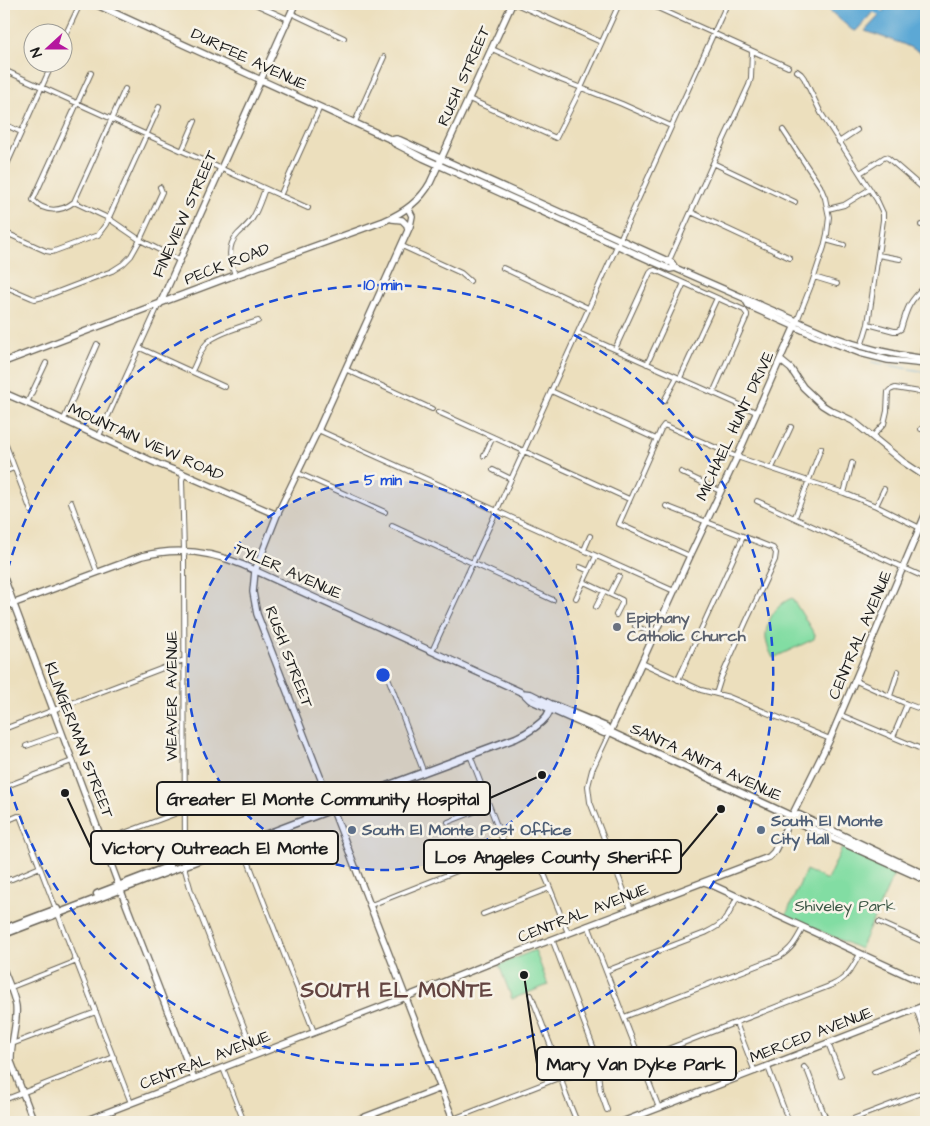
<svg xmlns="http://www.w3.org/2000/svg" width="930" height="1126" font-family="'Architects Daughter',sans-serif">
<rect width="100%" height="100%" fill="#f7f3e8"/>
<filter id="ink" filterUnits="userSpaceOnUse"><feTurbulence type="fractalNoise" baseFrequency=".02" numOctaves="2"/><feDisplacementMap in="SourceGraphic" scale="10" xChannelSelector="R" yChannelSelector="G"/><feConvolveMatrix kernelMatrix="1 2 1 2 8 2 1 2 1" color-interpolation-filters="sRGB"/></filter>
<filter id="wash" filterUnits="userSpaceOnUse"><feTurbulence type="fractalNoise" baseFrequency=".0096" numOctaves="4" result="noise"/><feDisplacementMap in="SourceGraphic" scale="20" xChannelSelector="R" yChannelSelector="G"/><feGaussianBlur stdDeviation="1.12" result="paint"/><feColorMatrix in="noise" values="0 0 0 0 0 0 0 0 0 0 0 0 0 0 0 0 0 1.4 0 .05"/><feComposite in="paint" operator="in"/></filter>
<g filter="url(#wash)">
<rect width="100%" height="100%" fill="#ecdfbd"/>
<!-- green -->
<path fill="#82dda3" stroke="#4f7c60" d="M 792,598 L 815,635 L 814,639 L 773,658 C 770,652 767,646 766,639 C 765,622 776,604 792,598 Z
M 842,848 L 895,872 L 860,949 L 786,915 L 806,870 L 827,880 Z
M 535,950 L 548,985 L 512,999 L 499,965 Z"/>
<!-- water -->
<path fill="#5ca8d5" stroke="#3c6278" d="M 822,4 L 880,4 L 856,31 L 852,30 Z
M 890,4 L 904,5 L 906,4 L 924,4 L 926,6 L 926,55 L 903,44 L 865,31 Z"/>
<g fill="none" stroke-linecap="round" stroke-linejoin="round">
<!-- stream -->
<path stroke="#5ca8d5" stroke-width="1" d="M 872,362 L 926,372"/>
<!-- river -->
<path stroke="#5ca8d5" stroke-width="5.5" d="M 857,4 L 877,11 L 886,18"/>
</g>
</g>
<g filter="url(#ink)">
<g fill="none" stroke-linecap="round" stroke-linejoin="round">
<defs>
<path id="street" d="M 255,4 L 288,19
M 516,4 L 601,42
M 649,4 L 788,67
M 4,13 L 8,4
M 291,13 L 344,38
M 62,42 L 80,4
M 492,49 L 561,80 L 622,104 L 671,126
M 4,70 L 308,208
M 797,71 L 801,74 L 804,78 L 821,113 L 877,200 L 883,213 L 883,220 L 868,324 L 861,347
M 91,73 L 33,200 C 45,213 61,212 74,202 L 108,218 L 140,240 L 179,260
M 469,99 L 556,138 L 581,88 L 619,4
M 355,122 L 384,57
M 4,124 L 21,132
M 783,130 L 820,186 L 825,198 L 829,217 L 827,234 L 824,247 L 812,283 L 797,321
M 839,142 L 857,130
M 182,151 L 195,121
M 713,163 L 795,202
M 4,171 L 53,62
M 860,173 L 885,157 L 888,158 L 926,191
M 280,196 L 320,107
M 74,202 L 125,89
M 828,209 L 844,205 L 870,189
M 691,212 L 790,258
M 921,225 L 926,225
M 4,232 L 46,251 L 52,252 L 98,235 L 106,224 L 159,107
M 826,240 L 844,245
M 402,246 L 461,273 L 470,281
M 878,255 L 900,259
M 668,263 L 713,163 L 749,85 L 751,78 L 752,51
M 503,268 L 588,308
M 235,275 C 230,261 226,246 238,234 C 243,229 248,225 252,219 C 258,210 261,199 265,189
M 814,277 L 837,284
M 4,286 L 32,298 L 35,299 L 47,296 L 112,271 L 123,264 L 131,256 L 140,240 L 162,192 L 160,187
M 868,324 L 894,331 L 897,331 L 901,329 C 907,308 909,301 926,286
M 578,333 L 756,412
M 140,348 L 225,387
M 615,349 L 650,273 L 652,271 L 655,270 L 744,310 L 747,314 L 747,316 L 713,393
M 647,364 L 684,283
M 345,369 L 432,409
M 192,371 C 197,362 200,350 207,343 C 215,334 245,325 258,321
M 680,378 L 717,298
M 551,391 L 656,439
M 664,401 L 677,377
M 27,403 L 46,363
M 438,412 L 629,499
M 64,419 L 97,344
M 921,429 L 926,430
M 318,430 L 674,591
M 99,436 L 159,304
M 873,436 L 884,424 L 887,411 L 888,392 L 890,390 L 895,388 L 926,393
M 4,440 L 31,511
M 484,456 L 493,437
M 772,468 L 791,427
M 493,470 L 511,479
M 4,472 L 14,468
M 681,472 L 720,491
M 298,473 L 385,512
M 184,474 L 182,480 L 184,551 L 185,870 L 191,891 L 255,1055
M 844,493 L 852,463
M 757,501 L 926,578
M 71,502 L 97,572
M 666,506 L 773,548 L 776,553 L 775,560 L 746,622 L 721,678 L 716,694
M 876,506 L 884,489
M 795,517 L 821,448
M 392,526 L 553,600
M 584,550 L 590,536
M 690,556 L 619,524 L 661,429 L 664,425 L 669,427 L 737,457 L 844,493 L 876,506 L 920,528
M 580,567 L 589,571
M 584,582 L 622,600 L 622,603 L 616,615
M 610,594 L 619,576
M 576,598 L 596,556
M 596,607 L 604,591
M 635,626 L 647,631 L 649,629 L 656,632
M 926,628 L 926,633
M 432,651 L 497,510 L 727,4
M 642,663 L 701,690 L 729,697 L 830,739
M 389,680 L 424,773
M 678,680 L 743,537
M 856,681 L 907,704 L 926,711
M 890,696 L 898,671
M 922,709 L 926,697
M 841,715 L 926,751
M 4,729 L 184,660
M 610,732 L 592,770 L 588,786 L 590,802 L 631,909
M 893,737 L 907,704
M 26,746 L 62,733
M 470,755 L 507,852
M 4,787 L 72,761
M 20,816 L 131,1103
M 4,822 L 18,816
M 448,822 L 489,806
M 240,840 L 314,1032
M 103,841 L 185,810
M 466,867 L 528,844 L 532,845 L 550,888 L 568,933
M 12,879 L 40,867
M 4,881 L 11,879
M 371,905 L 457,871
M 483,914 L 550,888
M 879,922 L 926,943
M 588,925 L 659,1108
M 552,939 L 596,1054 L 600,1090 L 607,1110
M 606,971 L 705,933 C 726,923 728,917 737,897
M 4,990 L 77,961
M 531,995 L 555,1057 L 566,1095 L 577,1122
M 916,1009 L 926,1036
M 624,1017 L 779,957 C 792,949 796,941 803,928
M 736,1023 L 755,1072
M 828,1043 L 841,1076
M 4,1047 L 96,1012
M 768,1067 L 789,1122
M 804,1067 L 808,1072 L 827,1122
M 223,1068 L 244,1122
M 874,1072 L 926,1051
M 4,1100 L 114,1057
M 453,1119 L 556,1079 L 598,1074 L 619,1068 L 832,985 C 848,978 852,968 860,954
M 845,1122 L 926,1091"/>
<path id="secondary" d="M 95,4 L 392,140 L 396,139 L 400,140 L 672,263 L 675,268
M 392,140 L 394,143 L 423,158 L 654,262 L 670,269 L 675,268 L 831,336 C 862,348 893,355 926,359
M 408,208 L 412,216 L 410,226 L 319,428 L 277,515 L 255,571 L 253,592 L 257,614 L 454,1122
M 392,219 L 402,220 L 407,225 L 408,230
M 745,299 L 749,306 L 816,336 L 860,353 L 888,360 L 926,364
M 160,304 L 295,4
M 780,360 L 791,369 L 803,387 L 822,405 L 830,410 L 853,421 L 902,461 L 926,477
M 4,362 L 235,275 L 384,221 C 403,213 420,201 430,183 L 512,4
M 4,393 L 27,403 L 158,464 L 179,472 L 277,515
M 4,578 L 119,886 L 194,1079
M 4,607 L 142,556 C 176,547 210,551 243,565 L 523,693 L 530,700 L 550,709
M 523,693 L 531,694 L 553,705
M 610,732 L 690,556 L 737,457 L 797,321
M 704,882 L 710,884 L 926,984
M 4,971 C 8,982 14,994 16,1006 C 18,1024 10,1043 11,1062 L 34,1122
M 82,1122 L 406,997 L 498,960 L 769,857 L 774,852 L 830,739 L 926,513
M 352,1122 L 441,1088
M 622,1122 L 828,1043 L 926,1005"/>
<path id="primary" d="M 550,709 L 604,733 L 610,732
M 791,816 L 799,815 L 926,875
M 97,894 L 170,866
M 4,929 L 57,909
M 4,934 L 325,812 L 357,797 L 516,738 C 527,733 539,726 547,716 C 549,712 551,708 553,705 L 606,727 L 610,732 L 791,816 L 795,821 L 926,880"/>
<path id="highway" d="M 924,364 L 926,327"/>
</defs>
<!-- street casing -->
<use href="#street" stroke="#656054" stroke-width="6"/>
<!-- secondary casing -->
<use href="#secondary" stroke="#656054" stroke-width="8"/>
<!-- primary casing -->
<use href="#primary" stroke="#656054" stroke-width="9"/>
<!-- highway casing -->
<use href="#highway" stroke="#656054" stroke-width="10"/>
<!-- street -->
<use href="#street" stroke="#fff" stroke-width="4"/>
<!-- secondary -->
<use href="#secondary" stroke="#fff" stroke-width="5.5"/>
<!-- primary -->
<use href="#primary" stroke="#fff" stroke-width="6"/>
<!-- highway -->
<use href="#highway" stroke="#fff" stroke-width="8"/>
</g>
</g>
<!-- distance rings -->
<circle cx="383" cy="675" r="195" fill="#1d4ed8" fill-opacity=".12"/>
<g fill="none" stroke="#1d4ed8" stroke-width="2.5" stroke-dasharray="9 6">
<circle cx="383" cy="675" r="195"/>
<path d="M4 584A390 390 0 1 1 4 766"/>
</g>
<!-- markers -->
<circle fill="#6b7280" stroke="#f7f3e8" stroke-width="2" cx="617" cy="627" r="5"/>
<g fill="#5c6f8a" stroke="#f7f3e8" stroke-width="2">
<circle cx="352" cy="830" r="5"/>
<circle cx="761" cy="830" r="5"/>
</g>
<g text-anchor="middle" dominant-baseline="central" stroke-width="5" stroke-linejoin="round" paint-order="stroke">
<!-- street labels -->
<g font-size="16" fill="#1c1c1c" stroke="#f7f3e8">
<text transform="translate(249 59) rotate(25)">DURFEE AVENUE</text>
<text transform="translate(464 76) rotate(-66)">RUSH STREET</text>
<text transform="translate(185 214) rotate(-66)">FINEVIEW STREET</text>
<text transform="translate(227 264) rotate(-21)">PECK ROAD</text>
<text transform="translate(735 426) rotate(-65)">MICHAEL HUNT DRIVE</text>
<text transform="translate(146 442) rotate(24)">MOUNTAIN VIEW ROAD</text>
<text transform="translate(288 571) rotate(24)">TYLER AVENUE</text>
<text transform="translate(860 635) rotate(-67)">CENTRAL AVENUE</text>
<text transform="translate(289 657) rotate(69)">RUSH STREET</text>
<text transform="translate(172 696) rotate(-90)">WEAVER AVENUE</text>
<text transform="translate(79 740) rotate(69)">KLINGERMAN STREET</text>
<text transform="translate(706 762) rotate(25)">SANTA ANITA AVENUE</text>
<text transform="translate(583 913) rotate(-21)">CENTRAL AVENUE</text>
<text transform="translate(811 1035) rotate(-21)">MERCED AVENUE</text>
<text transform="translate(205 1060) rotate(-21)">CENTRAL AVENUE</text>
</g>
<!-- worship labels -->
<g font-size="16" font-weight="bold" fill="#5b616d" stroke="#f7f3e8" text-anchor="start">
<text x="627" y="618">Epiphany<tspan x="627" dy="18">Catholic Church</tspan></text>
</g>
<!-- service labels -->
<g font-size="16" font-weight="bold" fill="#4e5e75" stroke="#f7f3e8" text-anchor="start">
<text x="771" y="821">South El Monte<tspan x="771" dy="18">City Hall</tspan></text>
<text x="362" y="830">South El Monte Post Office</text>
</g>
<!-- park labels -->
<g font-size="16" fill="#3b5644" stroke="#f7f3e8">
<text x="845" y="906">Shiveley Park</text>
</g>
<!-- district labels -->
<g font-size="21" font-weight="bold" letter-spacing="1" fill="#634441" stroke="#f7f3e8">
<text x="397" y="990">SOUTH EL MONTE</text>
</g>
</g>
<circle cx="383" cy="675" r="8" fill="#1d4ed8" stroke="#f7f3e8" stroke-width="2.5"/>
<g font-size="15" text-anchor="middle" font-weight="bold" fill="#1d4ed8" stroke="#f7f3e8" stroke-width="5" stroke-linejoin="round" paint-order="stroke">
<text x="383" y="290">10 min</text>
<text x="383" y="485">5 min</text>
</g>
<!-- callouts -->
<path fill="none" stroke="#1c1c1c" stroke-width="2" d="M542 775L490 798M65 793L91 848M721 809L681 857M524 975L537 1064"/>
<g fill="#1c1c1c" stroke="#f7f3e8" stroke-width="2">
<circle cx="542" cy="775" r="5"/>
<circle cx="65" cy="793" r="5"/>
<circle cx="721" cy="809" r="5"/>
<circle cx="524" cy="975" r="5"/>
</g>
<g fill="#f7f3e8" stroke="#1c1c1c" stroke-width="2">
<rect x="157" y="782" width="333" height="33" rx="5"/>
<rect x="91" y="831" width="247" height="33" rx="5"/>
<rect x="424" y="840" width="257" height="33" rx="5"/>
<rect x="537" y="1047" width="199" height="33" rx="5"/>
</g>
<g font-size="18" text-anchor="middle" font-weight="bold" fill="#1c1c1c">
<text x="323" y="805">Greater El Monte Community Hospital</text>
<text x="215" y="854">Victory Outreach El Monte</text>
<text x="553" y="863">Los Angeles County Sheriff</text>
<text x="636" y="1070">Mary Van Dyke Park</text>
</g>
<!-- margin -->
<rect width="930" height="1126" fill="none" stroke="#f7f3e8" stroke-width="20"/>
<!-- north arrow -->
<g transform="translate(48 48) rotate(249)"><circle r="24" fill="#f7f3e8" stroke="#9f9d96"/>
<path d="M0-4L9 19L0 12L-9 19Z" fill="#b5179e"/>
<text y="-8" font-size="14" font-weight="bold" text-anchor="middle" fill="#1c1c1c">N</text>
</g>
</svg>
